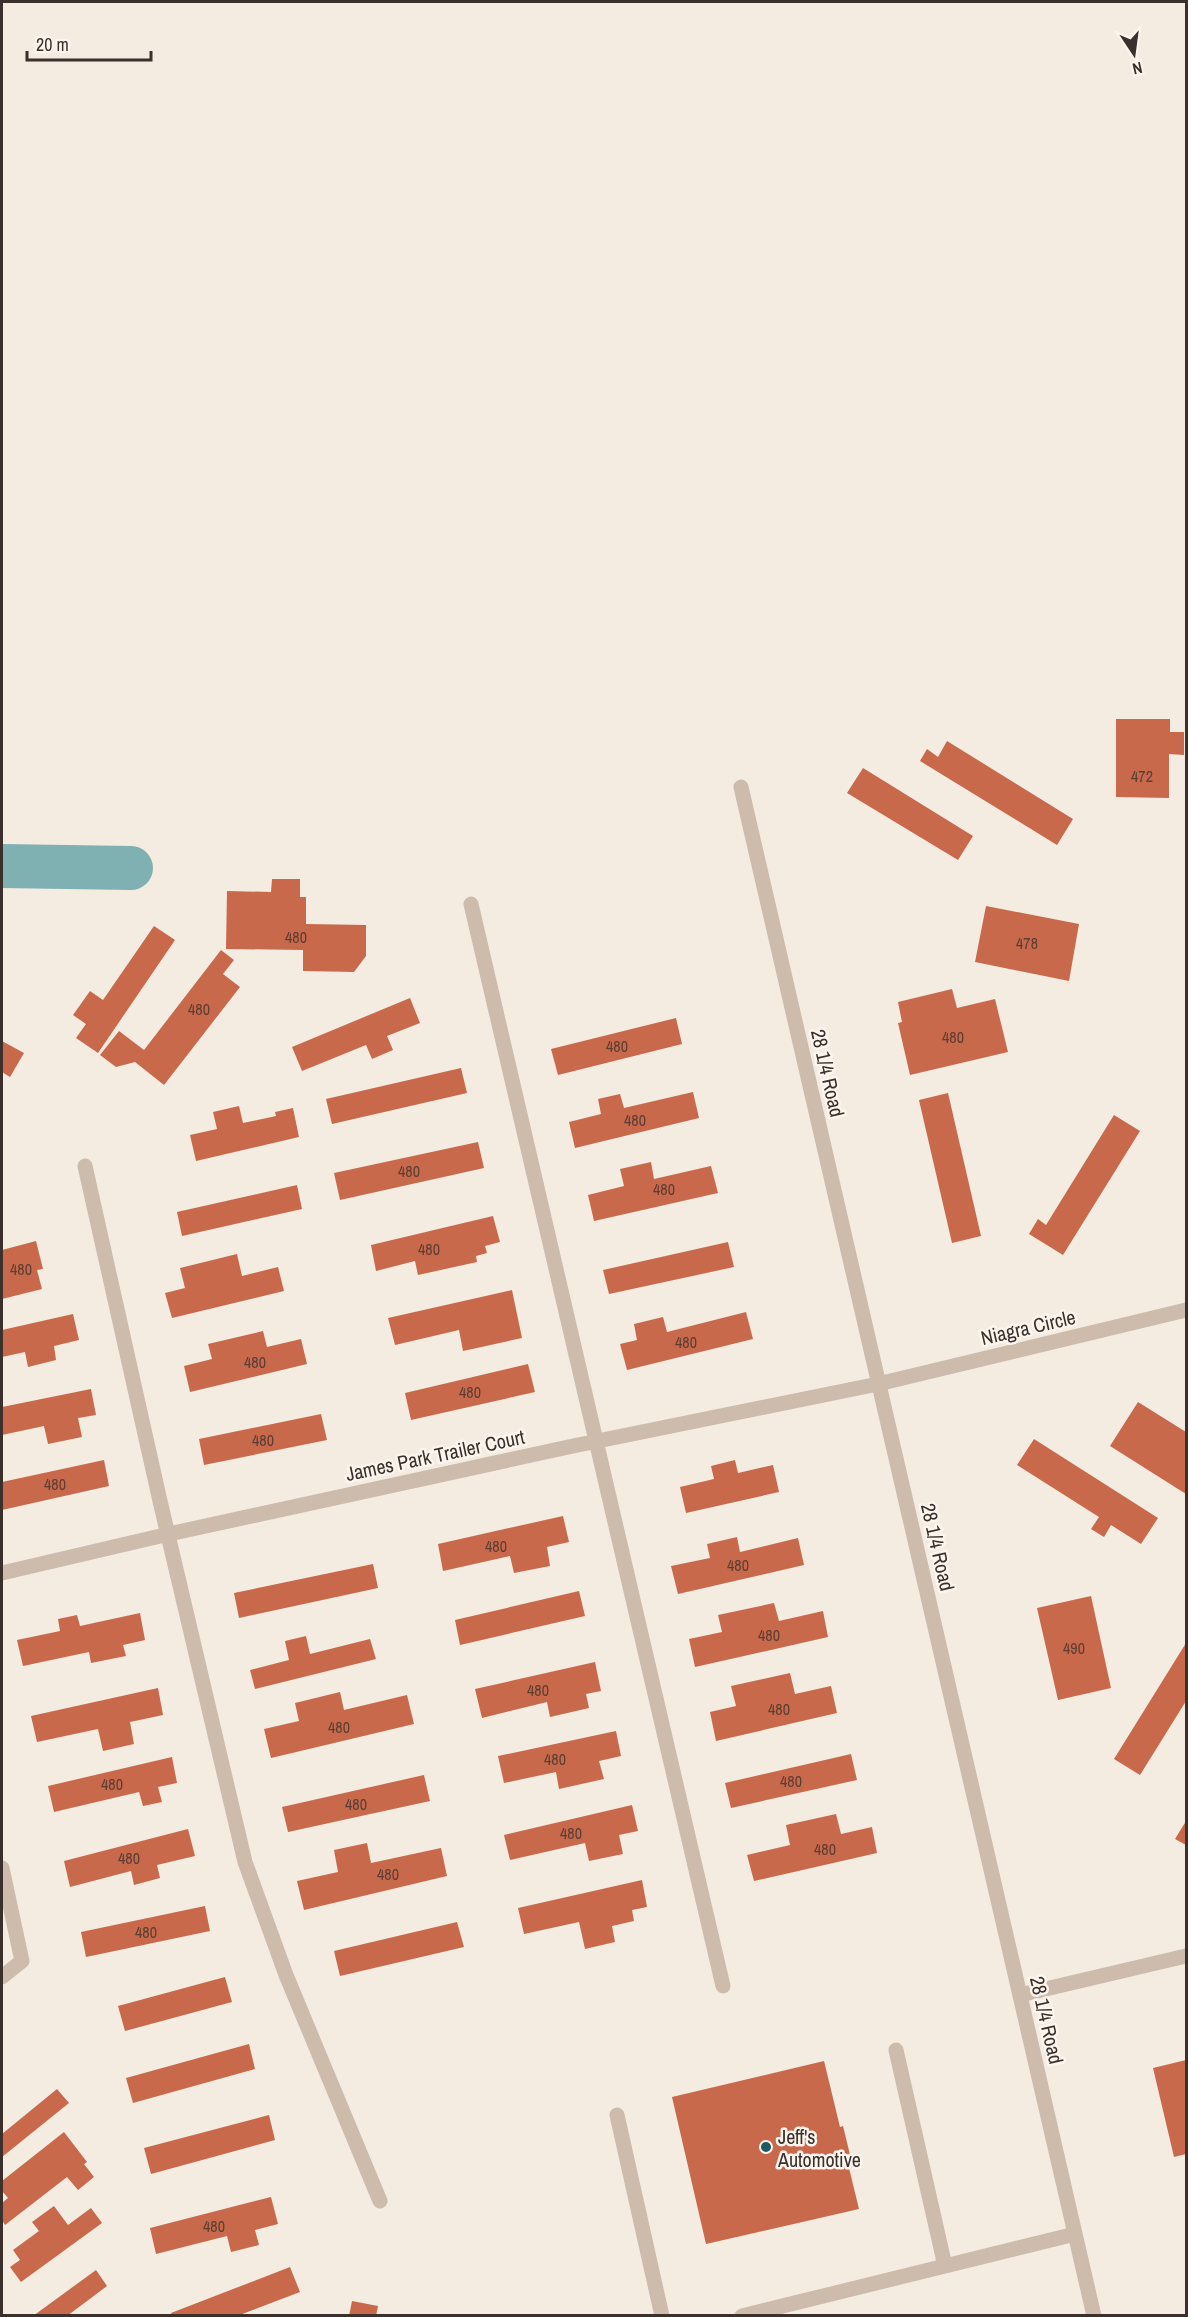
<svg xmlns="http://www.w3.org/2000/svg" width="1188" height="2317" font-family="'Archivo Narrow',sans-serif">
<rect width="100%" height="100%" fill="#f4ebe1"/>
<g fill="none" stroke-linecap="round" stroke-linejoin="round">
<!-- canal -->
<path stroke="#7fb0b2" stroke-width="44" d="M 2,866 L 131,868"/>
</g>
<!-- building -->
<path fill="#c8694b" d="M 1116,719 L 1170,719 L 1170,732 L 1184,732 L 1184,755 L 1169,754 L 1169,798 L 1116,797 Z
M 947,741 L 1073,819 L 1057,845 L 920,761 L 927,749 L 938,757 Z
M 863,768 L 973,836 L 958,860 L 847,793 Z
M 272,879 L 300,879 L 300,897 L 306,897 L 306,924 L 366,925 L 366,956 L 354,972 L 303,971 L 303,950 L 226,949 L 227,891 L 271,892 Z
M 986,906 L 1079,924 L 1069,981 L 975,962 Z
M 154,926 L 175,940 L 98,1053 L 76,1038 L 86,1024 L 73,1015 L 90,991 L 103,1000 Z
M 221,950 L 234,960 L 223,974 L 240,987 L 164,1085 L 135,1062 L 116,1067 L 100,1055 L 119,1031 L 144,1050 Z
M 952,989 L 957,1008 L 995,999 L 1008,1052 L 910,1075 L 898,1023 L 902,1022 L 898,1002 Z
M 410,998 L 420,1023 L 387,1036 L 393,1050 L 372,1059 L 366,1045 L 302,1071 L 292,1047 Z
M 676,1018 L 682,1044 L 558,1075 L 551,1049 Z
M 2,1041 L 24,1053 L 10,1077 L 2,1072 Z
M 461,1068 L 467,1093 L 332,1124 L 326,1099 Z
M 693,1092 L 699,1118 L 575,1148 L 569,1122 L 601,1114 L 598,1099 L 620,1094 L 624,1108 Z
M 948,1093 L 981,1236 L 952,1243 L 919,1100 Z
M 239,1106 L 243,1123 L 276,1116 L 275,1112 L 293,1108 L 299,1137 L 196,1161 L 190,1135 L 217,1129 L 213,1112 Z
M 1114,1115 L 1140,1131 L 1063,1255 L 1029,1234 L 1038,1219 L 1046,1225 Z
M 478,1142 L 484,1168 L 340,1200 L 334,1173 Z
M 651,1162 L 654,1179 L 711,1166 L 718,1193 L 594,1221 L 588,1195 L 624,1186 L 620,1169 Z
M 297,1185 L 302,1209 L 182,1236 L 177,1212 Z
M 493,1216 L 500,1242 L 485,1246 L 487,1253 L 476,1256 L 477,1262 L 418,1275 L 415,1261 L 376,1271 L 371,1245 Z
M 36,1241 L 43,1269 L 37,1270 L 42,1289 L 2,1299 L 2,1250 Z
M 728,1242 L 734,1267 L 609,1294 L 603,1270 Z
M 237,1254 L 242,1276 L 278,1267 L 284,1291 L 172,1318 L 165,1293 L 185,1288 L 180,1268 Z
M 512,1290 L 522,1338 L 463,1351 L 459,1330 L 395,1345 L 388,1318 Z
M 746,1312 L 753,1339 L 627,1370 L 620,1344 L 637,1340 L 634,1324 L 663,1317 L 667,1332 Z
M 73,1314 L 79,1340 L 54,1346 L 56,1360 L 28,1367 L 25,1352 L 2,1357 L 2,1330 Z
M 263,1331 L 267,1347 L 301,1339 L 307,1364 L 190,1392 L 184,1366 L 212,1359 L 208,1344 Z
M 528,1364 L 535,1392 L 411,1420 L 405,1393 Z
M 91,1389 L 96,1415 L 78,1418 L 82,1437 L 48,1444 L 44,1426 L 2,1435 L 2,1407 Z
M 1138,1402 L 1186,1432 L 1186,1494 L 1110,1446 Z
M 321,1414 L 327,1440 L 204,1465 L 199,1439 Z
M 1034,1439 L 1158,1518 L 1141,1544 L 1111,1525 L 1104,1537 L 1091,1529 L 1099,1517 L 1017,1465 Z
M 104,1460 L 109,1486 L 2,1510 L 2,1482 Z
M 735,1460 L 738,1473 L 773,1465 L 779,1492 L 686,1513 L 680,1487 L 714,1479 L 711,1466 Z
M 563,1516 L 569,1542 L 547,1547 L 550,1566 L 514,1573 L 510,1556 L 443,1571 L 438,1544 Z
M 737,1537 L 740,1552 L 798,1538 L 804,1565 L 678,1594 L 671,1566 L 710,1558 L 707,1544 Z
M 373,1564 L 378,1588 L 239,1618 L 234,1593 Z
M 579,1591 L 585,1616 L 460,1645 L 455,1620 Z
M 1091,1596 L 1111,1688 L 1058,1700 L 1037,1608 Z
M 774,1603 L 779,1621 L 823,1611 L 828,1637 L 695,1667 L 689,1639 L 722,1632 L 718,1615 Z
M 140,1613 L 145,1640 L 123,1645 L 126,1656 L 91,1663 L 89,1652 L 23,1666 L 17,1640 L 60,1631 L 58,1619 L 77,1615 L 80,1626 Z
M 306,1636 L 310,1654 L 370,1639 L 376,1659 L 255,1689 L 250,1670 L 289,1660 L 285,1641 Z
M 1186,1643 L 1186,1701 L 1140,1775 L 1114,1759 Z
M 595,1662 L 601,1691 L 586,1694 L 589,1708 L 550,1717 L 547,1702 L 482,1718 L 475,1689 Z
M 790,1673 L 795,1694 L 831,1686 L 837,1713 L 716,1741 L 710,1712 L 736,1706 L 731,1686 Z
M 158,1688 L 163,1715 L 130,1722 L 134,1744 L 103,1751 L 98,1729 L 37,1742 L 31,1716 Z
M 340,1692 L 344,1710 L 407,1695 L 414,1724 L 271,1758 L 264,1729 L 299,1721 L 295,1703 Z
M 616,1731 L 621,1756 L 599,1761 L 604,1779 L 559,1789 L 556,1772 L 504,1783 L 498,1756 Z
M 851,1754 L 857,1780 L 731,1808 L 725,1783 Z
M 172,1757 L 177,1783 L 158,1787 L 162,1802 L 143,1806 L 139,1792 L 54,1812 L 48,1786 Z
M 424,1775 L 430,1801 L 288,1832 L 282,1807 Z
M 632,1805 L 638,1831 L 619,1835 L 623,1854 L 589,1861 L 585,1843 L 510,1860 L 504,1835 Z
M 836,1814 L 841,1834 L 872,1827 L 877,1853 L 754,1881 L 747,1855 L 790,1845 L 786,1825 Z
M 1186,1821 L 1186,1845 L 1175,1839 Z
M 188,1829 L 195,1856 L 157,1865 L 160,1878 L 134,1885 L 131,1871 L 70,1887 L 64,1861 Z
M 367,1843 L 371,1863 L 441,1848 L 447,1876 L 304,1910 L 297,1881 L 338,1872 L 334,1850 Z
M 642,1880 L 647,1907 L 632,1910 L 634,1921 L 612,1926 L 615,1942 L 585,1949 L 579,1922 L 524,1934 L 518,1908 Z
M 205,1906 L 210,1931 L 86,1957 L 81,1932 Z
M 457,1922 L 464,1947 L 340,1976 L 334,1951 Z
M 225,1977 L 232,2002 L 125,2031 L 118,2006 Z
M 249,2044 L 255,2069 L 133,2103 L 126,2078 Z
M 1186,2060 L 1186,2154 L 1174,2157 L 1153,2068 Z
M 824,2061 L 840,2127 L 843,2126 L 853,2167 L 849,2168 L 859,2209 L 706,2244 L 672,2097 Z
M 57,2089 L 69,2103 L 2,2157 L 2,2134 Z
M 269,2115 L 275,2140 L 151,2174 L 144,2148 Z
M 64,2132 L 87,2162 L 84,2164 L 94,2177 L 78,2190 L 67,2177 L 5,2225 L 2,2220 L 2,2203 L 8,2198 L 2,2191 L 2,2181 Z
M 271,2197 L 278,2224 L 255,2230 L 259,2245 L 231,2252 L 227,2236 L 156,2254 L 150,2228 Z
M 54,2206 L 68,2225 L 91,2208 L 102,2223 L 21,2282 L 10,2267 L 20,2260 L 13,2250 L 39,2231 L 32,2222 Z
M 290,2267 L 300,2292 L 237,2316 L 172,2316 L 171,2313 Z
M 96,2270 L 107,2286 L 67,2316 L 33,2316 Z
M 352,2301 L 378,2306 L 376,2316 L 349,2316 Z"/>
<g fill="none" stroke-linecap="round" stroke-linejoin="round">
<!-- minor -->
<path stroke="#cdbbac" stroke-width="15" d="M 741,787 L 1094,2316
M 471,904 L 723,1986
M 85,1166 L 160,1501 L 245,1862 L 286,1975 L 380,2201
M 2,1573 L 169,1534 L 573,1446 L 878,1384 L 1186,1310
M 2,1868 L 22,1961 L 2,1977
M 1020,1995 L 1186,1956
M 896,2050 L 945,2266
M 617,2115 L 662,2316
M 742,2316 L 1075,2234"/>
</g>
<!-- markers -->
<circle fill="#1f5a5e" stroke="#fbf5ee" stroke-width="2" cx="766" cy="2147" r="6"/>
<g text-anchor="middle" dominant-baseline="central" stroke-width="5" stroke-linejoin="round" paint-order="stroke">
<!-- number labels -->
<g font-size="16" fill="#5e3e33">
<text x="1142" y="776">472</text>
<text x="296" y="937">480</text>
<text x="1027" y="943">478</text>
<text x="199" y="1009">480</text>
<text x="953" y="1037">480</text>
<text x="617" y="1046">480</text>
<text x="635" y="1120">480</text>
<text x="409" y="1171">480</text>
<text x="664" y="1189">480</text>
<text x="429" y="1249">480</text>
<text x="21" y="1269">480</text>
<text x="686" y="1342">480</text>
<text x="255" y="1362">480</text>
<text x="470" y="1392">480</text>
<text x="263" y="1440">480</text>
<text x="55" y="1484">480</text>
<text x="496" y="1546">480</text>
<text x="738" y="1565">480</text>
<text x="769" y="1635">480</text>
<text x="1074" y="1648">490</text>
<text x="538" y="1690">480</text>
<text x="779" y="1709">480</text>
<text x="339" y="1727">480</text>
<text x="555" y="1759">480</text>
<text x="791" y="1781">480</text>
<text x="112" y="1784">480</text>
<text x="356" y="1804">480</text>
<text x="571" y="1833">480</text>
<text x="825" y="1849">480</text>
<text x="129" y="1858">480</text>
<text x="388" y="1874">480</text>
<text x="146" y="1932">480</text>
<text x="214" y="2226">480</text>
</g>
<!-- street labels -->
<g font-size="20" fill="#3b302b" stroke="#fbf5ee">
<text transform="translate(828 1073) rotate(77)">28 1/4 Road</text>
<text transform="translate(1028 1327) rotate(-13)">Niagra Circle</text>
<text transform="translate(435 1455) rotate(-12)">James Park Trailer Court</text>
<text transform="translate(938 1547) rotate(77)">28 1/4 Road</text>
<text transform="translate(1047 2020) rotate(77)">28 1/4 Road</text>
</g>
<!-- poi labels -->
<g font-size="20" fill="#3b302b" stroke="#fbf5ee" text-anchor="start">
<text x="778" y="2136">Jeff's<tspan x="778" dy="23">Automotive</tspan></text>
</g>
</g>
<!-- border -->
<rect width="1188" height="2317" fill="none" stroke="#3b302b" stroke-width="6"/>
<!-- north arrow -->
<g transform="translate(1134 54) rotate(167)" stroke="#fbf5ee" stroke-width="4.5" paint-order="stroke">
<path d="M0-4.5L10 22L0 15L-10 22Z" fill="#3b302b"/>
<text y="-9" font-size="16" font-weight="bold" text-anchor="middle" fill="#3b302b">N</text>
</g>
<!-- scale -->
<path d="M27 51v9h124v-9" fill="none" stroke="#3b302b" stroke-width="3"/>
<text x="36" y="51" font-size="18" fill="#3b302b" stroke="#fbf5ee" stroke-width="4.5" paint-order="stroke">20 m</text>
</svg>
